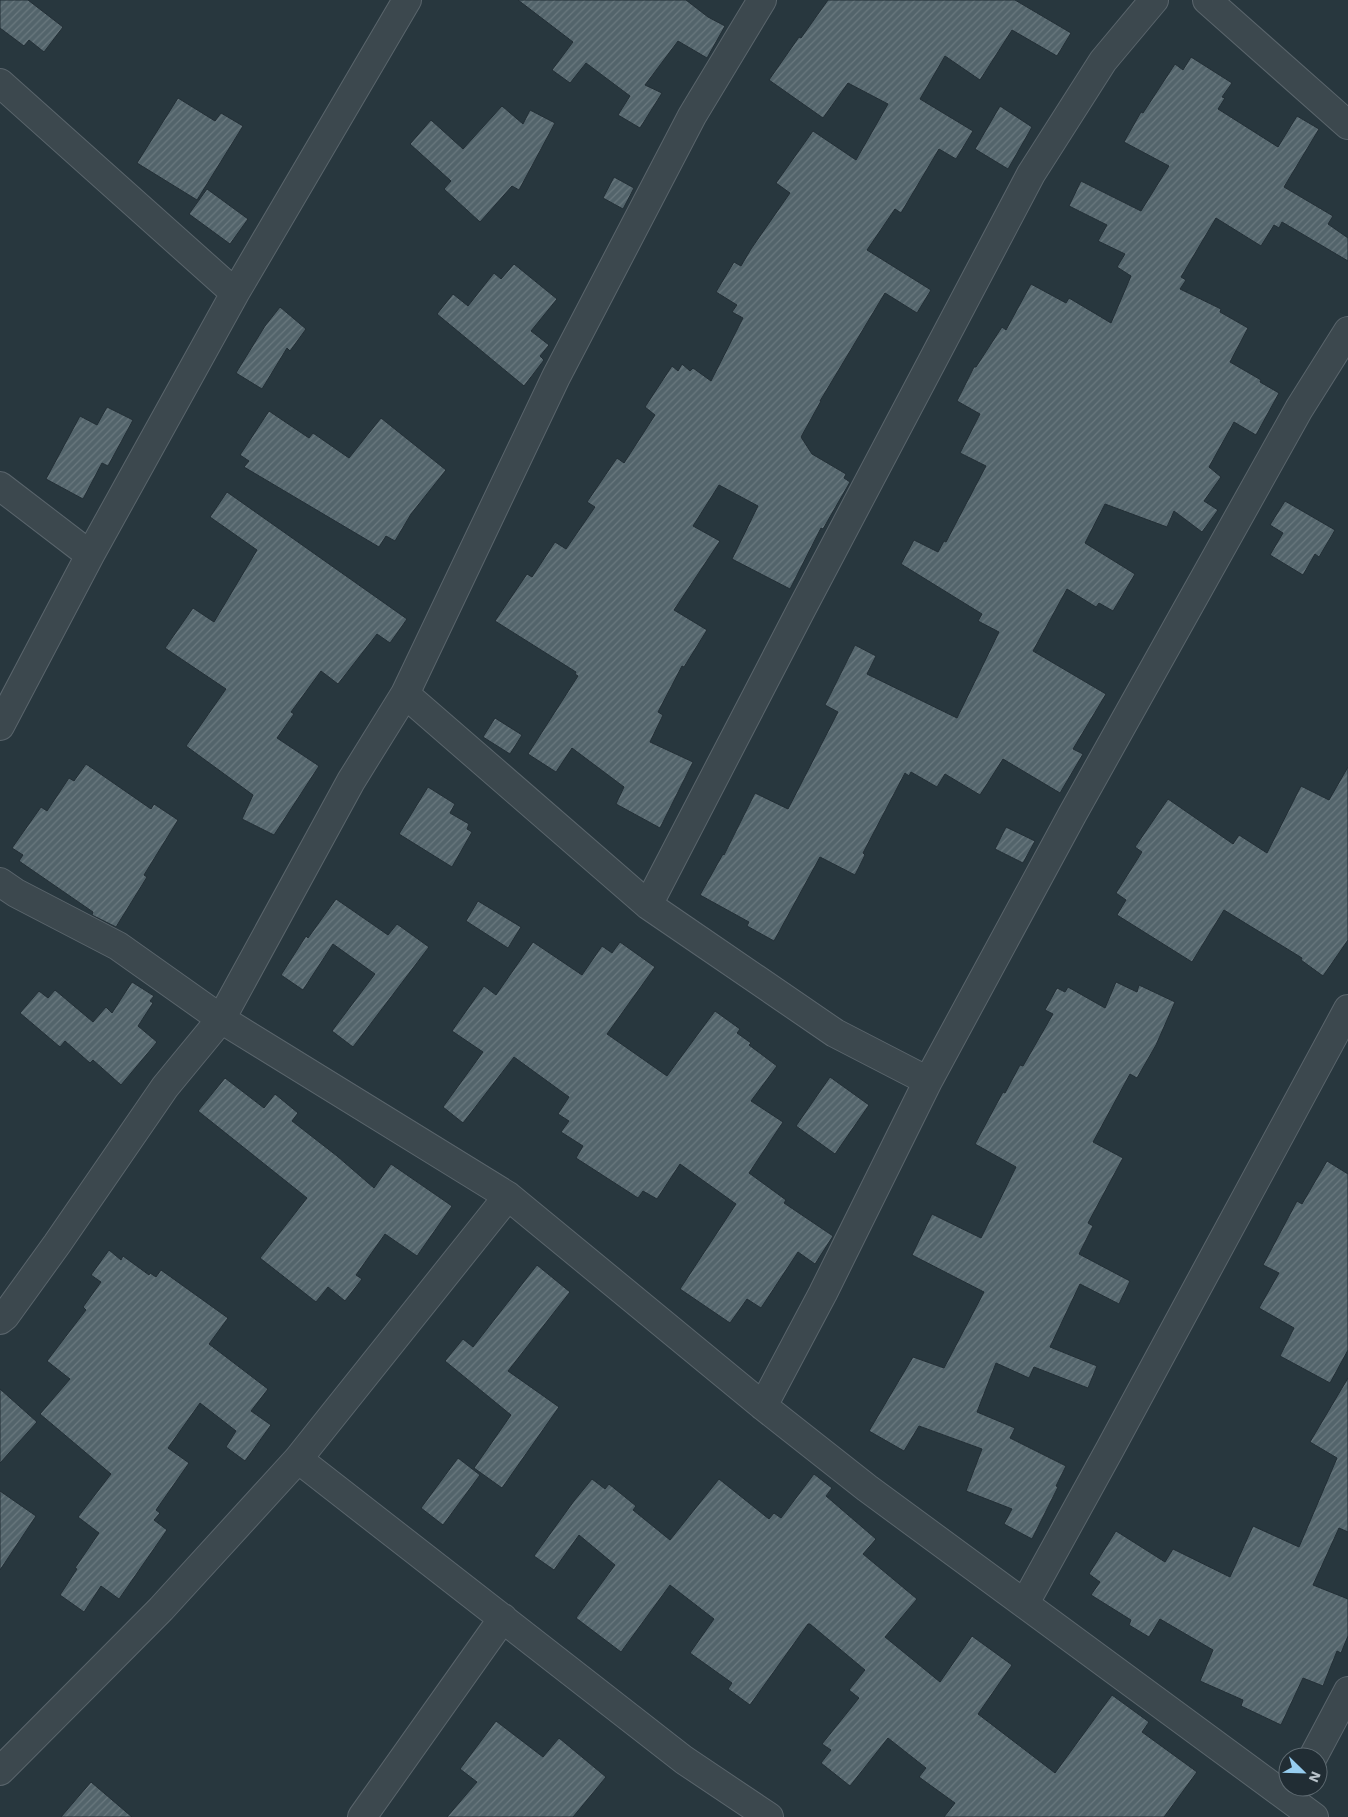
<svg xmlns="http://www.w3.org/2000/svg" width="1348" height="1817" font-family="'Work Sans',sans-serif">
<defs>
<pattern id="building-hatch" width="6" height="6" patternUnits="userSpaceOnUse" patternTransform="scale(1.25)"><rect width="6" height="6" fill="#53646b"/><path d="M-1 1l2-2M0 6l6-6M5 7l2-2" fill="none" stroke="#6a797f"/></pattern>
</defs>
<rect width="100%" height="100%" fill="#28373e"/>
<!-- building -->
<path fill="url(#building-hatch)" stroke="#232f36" d="M 0,0 L 28,0 L 63,27 L 44,52 L 29,40 L 24,46 L 0,28 Z
M 518,0 L 686,0 L 708,17 L 725,26 L 707,58 L 678,41 L 645,85 L 662,93 L 640,128 L 618,115 L 630,96 L 586,63 L 570,83 L 552,70 L 573,42 Z
M 828,0 L 1015,0 L 1071,33 L 1057,56 L 1012,30 L 980,80 L 945,56 L 920,99 L 973,131 L 956,159 L 939,149 L 901,213 L 895,209 L 867,250 L 931,290 L 917,313 L 885,293 L 820,401 L 821,401 L 801,437 L 812,454 L 846,474 L 844,478 L 850,482 L 823,529 L 821,528 L 790,589 L 732,559 L 758,506 L 719,485 L 693,526 L 720,541 L 674,610 L 707,630 L 684,667 L 682,666 L 658,712 L 663,715 L 650,742 L 693,762 L 660,828 L 616,804 L 624,787 L 572,748 L 556,772 L 528,754 L 578,676 L 575,674 L 576,672 L 495,621 L 527,574 L 532,577 L 555,542 L 566,549 L 595,507 L 587,502 L 617,458 L 624,463 L 655,415 L 645,407 L 672,366 L 678,371 L 682,364 L 690,371 L 693,368 L 711,381 L 743,318 L 732,312 L 737,305 L 716,292 L 734,262 L 741,266 L 751,249 L 790,193 L 776,183 L 813,131 L 856,160 L 888,104 L 848,83 L 823,118 L 769,80 L 799,37 L 801,38 Z
M 1191,57 L 1232,83 L 1222,97 L 1225,98 L 1218,109 L 1278,147 L 1297,116 L 1319,129 L 1284,187 L 1333,216 L 1328,224 L 1348,238 L 1348,261 L 1282,222 L 1279,228 L 1274,225 L 1261,246 L 1216,218 L 1181,277 L 1186,280 L 1180,289 L 1221,309 L 1220,312 L 1248,328 L 1230,362 L 1261,380 L 1260,382 L 1279,393 L 1256,435 L 1234,422 L 1209,467 L 1221,477 L 1204,501 L 1218,510 L 1202,532 L 1174,511 L 1167,527 L 1105,504 L 1085,543 L 1135,574 L 1113,611 L 1099,603 L 1096,607 L 1067,589 L 1033,651 L 1106,694 L 1073,749 L 1083,754 L 1060,793 L 1003,759 L 980,795 L 945,774 L 937,787 L 911,772 L 909,776 L 905,773 L 863,853 L 865,855 L 855,875 L 820,857 L 774,941 L 747,926 L 749,922 L 700,895 L 723,854 L 724,855 L 755,793 L 788,809 L 838,712 L 825,705 L 855,645 L 876,656 L 867,674 L 957,718 L 999,632 L 978,621 L 982,614 L 901,564 L 914,540 L 938,552 L 944,541 L 946,542 L 986,466 L 960,453 L 980,414 L 957,401 L 974,367 L 976,367 L 1002,327 L 1006,330 L 1031,284 L 1066,303 L 1069,298 L 1111,323 L 1131,276 L 1117,267 L 1125,254 L 1098,241 L 1107,225 L 1069,206 L 1081,181 L 1141,211 L 1169,166 L 1124,142 L 1141,112 L 1143,113 L 1175,64 L 1183,70 Z
M 178,98 L 215,121 L 221,113 L 243,126 L 197,200 L 137,163 Z
M 502,106 L 523,124 L 530,110 L 555,123 L 519,190 L 512,186 L 480,222 L 444,189 L 451,181 L 410,144 L 431,120 L 463,149 Z
M 1000,106 L 1032,127 L 1008,169 L 975,149 Z
M 614,177 L 634,188 L 623,209 L 603,198 Z
M 207,189 L 248,219 L 230,244 L 189,214 Z
M 514,264 L 557,299 L 531,331 L 549,345 L 540,356 L 544,360 L 524,386 L 437,314 L 453,294 L 468,306 L 494,273 L 501,279 Z
M 280,307 L 306,329 L 290,351 L 287,348 L 262,389 L 236,373 L 265,326 Z
M 107,407 L 133,420 L 108,466 L 102,463 L 83,499 L 46,479 L 80,416 L 97,425 Z
M 269,411 L 309,438 L 313,433 L 349,458 L 381,418 L 446,470 L 411,514 L 395,541 L 386,536 L 379,547 L 244,467 L 249,461 L 240,455 Z
M 227,492 L 407,619 L 390,643 L 377,634 L 338,684 L 321,671 L 291,712 L 294,714 L 277,738 L 319,766 L 274,835 L 242,819 L 253,795 L 186,746 L 226,689 L 165,648 L 193,608 L 214,622 L 257,550 L 210,517 Z
M 1285,501 L 1335,530 L 1319,557 L 1315,554 L 1303,575 L 1270,555 L 1283,533 L 1270,525 Z
M 495,718 L 522,735 L 510,754 L 483,737 Z
M 86,764 L 151,809 L 154,804 L 178,820 L 144,875 L 147,877 L 116,927 L 92,915 L 93,912 L 19,861 L 23,855 L 12,848 L 41,807 L 47,811 L 69,778 L 74,781 Z
M 1348,767 L 1348,940 L 1323,976 L 1301,960 L 1302,958 L 1224,910 L 1192,962 L 1117,915 L 1126,900 L 1116,893 L 1142,852 L 1135,847 L 1168,799 L 1233,844 L 1239,835 L 1267,853 L 1301,786 L 1329,800 Z
M 428,787 L 455,804 L 450,813 L 469,824 L 467,829 L 472,832 L 452,867 L 399,834 Z
M 1006,827 L 1035,841 L 1023,863 L 995,849 Z
M 336,899 L 388,935 L 397,924 L 429,947 L 353,1047 L 332,1031 L 375,974 L 333,944 L 303,990 L 281,975 L 306,936 L 308,938 Z
M 478,901 L 521,927 L 508,948 L 466,921 Z
M 533,942 L 582,975 L 602,946 L 612,953 L 620,942 L 655,967 L 607,1034 L 667,1076 L 715,1011 L 740,1029 L 737,1033 L 751,1043 L 749,1045 L 777,1066 L 751,1101 L 783,1122 L 749,1173 L 786,1200 L 784,1203 L 833,1236 L 815,1264 L 798,1252 L 761,1308 L 747,1299 L 730,1323 L 680,1289 L 736,1204 L 680,1164 L 657,1199 L 643,1191 L 638,1198 L 576,1158 L 583,1146 L 561,1132 L 569,1121 L 558,1114 L 569,1097 L 514,1057 L 463,1123 L 443,1107 L 483,1052 L 452,1031 L 484,986 L 496,995 Z
M 132,982 L 154,996 L 150,1001 L 153,1003 L 138,1026 L 157,1042 L 121,1085 L 93,1060 L 90,1063 L 65,1041 L 60,1047 L 20,1013 L 39,991 L 48,998 L 55,990 L 93,1022 L 106,1007 L 112,1013 Z
M 1116,982 L 1137,992 L 1139,985 L 1175,1002 L 1156,1045 L 1137,1078 L 1130,1074 L 1093,1142 L 1123,1158 L 1088,1223 L 1093,1226 L 1079,1254 L 1130,1281 L 1119,1304 L 1080,1284 L 1050,1347 L 1097,1366 L 1088,1388 L 1034,1367 L 1029,1378 L 996,1363 L 977,1412 L 1015,1428 L 1010,1438 L 1066,1466 L 1056,1486 L 1058,1487 L 1032,1539 L 1004,1524 L 1012,1509 L 966,1491 L 982,1449 L 919,1426 L 904,1451 L 869,1431 L 913,1357 L 944,1368 L 984,1292 L 912,1255 L 932,1214 L 981,1238 L 1016,1167 L 975,1144 L 1003,1092 L 1005,1093 L 1020,1065 L 1023,1066 L 1053,1014 L 1045,1010 L 1057,988 L 1065,992 L 1068,987 L 1105,1008 Z
M 830,1077 L 869,1105 L 835,1154 L 796,1126 Z
M 225,1078 L 264,1108 L 275,1094 L 298,1113 L 292,1121 L 337,1156 L 374,1188 L 391,1164 L 452,1206 L 417,1256 L 385,1234 L 356,1275 L 362,1279 L 345,1301 L 328,1287 L 316,1302 L 260,1258 L 307,1198 L 198,1111 Z
M 1327,1161 L 1348,1174 L 1348,1350 L 1330,1383 L 1280,1356 L 1294,1328 L 1259,1308 L 1279,1273 L 1263,1265 L 1297,1201 L 1302,1204 Z
M 109,1250 L 121,1260 L 123,1256 L 149,1275 L 150,1273 L 156,1277 L 161,1270 L 228,1318 L 209,1344 L 268,1389 L 251,1411 L 271,1425 L 245,1461 L 226,1447 L 236,1431 L 200,1403 L 168,1448 L 189,1463 L 156,1510 L 160,1513 L 154,1520 L 167,1530 L 119,1599 L 101,1586 L 84,1612 L 60,1595 L 77,1569 L 75,1568 L 99,1533 L 78,1517 L 111,1474 L 40,1414 L 70,1379 L 47,1361 L 86,1310 L 83,1307 L 101,1282 L 91,1275 Z
M 537,1265 L 570,1292 L 508,1371 L 559,1407 L 502,1488 L 474,1468 L 511,1415 L 445,1361 L 463,1339 L 473,1347 Z
M 1348,1378 L 1348,1532 L 1339,1528 L 1313,1585 L 1348,1599 L 1348,1636 L 1341,1653 L 1337,1651 L 1323,1686 L 1303,1678 L 1281,1725 L 1241,1706 L 1243,1700 L 1200,1681 L 1213,1650 L 1160,1619 L 1149,1637 L 1129,1625 L 1131,1620 L 1091,1595 L 1100,1582 L 1089,1574 L 1116,1531 L 1165,1562 L 1173,1549 L 1230,1577 L 1253,1526 L 1299,1547 L 1337,1458 L 1310,1442 Z
M 0,1389 L 37,1422 L 0,1463 Z
M 458,1458 L 480,1475 L 443,1525 L 421,1508 Z
M 814,1474 L 832,1488 L 826,1496 L 876,1539 L 863,1554 L 917,1599 L 885,1637 L 940,1682 L 972,1636 L 1012,1665 L 978,1714 L 1055,1773 L 1112,1695 L 1149,1722 L 1142,1732 L 1197,1772 L 1164,1817 L 944,1817 L 955,1803 L 919,1777 L 926,1768 L 888,1738 L 850,1786 L 821,1763 L 831,1750 L 822,1744 L 859,1698 L 849,1690 L 865,1670 L 810,1624 L 808,1624 L 750,1705 L 728,1689 L 732,1683 L 690,1653 L 714,1619 L 670,1585 L 621,1652 L 576,1618 L 615,1565 L 579,1535 L 554,1570 L 534,1556 L 574,1501 L 592,1479 L 605,1489 L 609,1484 L 636,1506 L 633,1510 L 670,1540 L 719,1479 L 769,1519 L 774,1513 L 781,1518 Z
M 0,1491 L 36,1516 L 0,1570 Z
M 496,1721 L 543,1757 L 559,1738 L 606,1777 L 573,1817 L 447,1817 L 477,1782 L 460,1769 Z
M 91,1782 L 132,1817 L 61,1817 Z"/>
<g fill="none" stroke-linecap="round" stroke-linejoin="round">
<defs>
<path id="minor" d="M 1207,0 L 1348,125
M 0,83 L 235,293
M 0,486 L 90,555
M 405,694 L 648,905 L 835,1033 L 928,1081
M 0,726 L 90,555 L 235,293 L 407,0
M 0,882 L 16,893 L 118,946 L 221,1019 L 508,1196 L 763,1406 L 867,1488 L 1314,1817
M 648,905 L 801,610 L 1031,174 L 1103,61 L 1154,0
M 0,1320 L 5,1316 L 57,1244 L 165,1087 L 221,1019 L 351,781 L 405,694 L 556,377 L 692,116 L 762,0
M 763,1406 L 823,1293 L 928,1081 L 1072,815 L 1299,409 L 1348,331
M 298,1459 L 684,1760 L 769,1817
M 1025,1603 L 1110,1449 L 1348,1009
M 1313,1757 L 1348,1691
M 0,1771 L 161,1609 L 298,1459 L 508,1196
M 362,1817 L 503,1618"/>
</defs>
<!-- minor casing -->
<use href="#minor" stroke="#5a656c" stroke-width="30"/>
<!-- minor -->
<use href="#minor" stroke="#3c484e" stroke-width="28"/>
</g>
<!-- north arrow -->
<g transform="translate(1303 1772) rotate(113)"><circle r="24" fill="#212d34" stroke="#5d6970"/>
<path d="M0-4L9 19L0 12L-9 19Z" fill="#97cdef"/>
<text y="-8" font-size="14" font-weight="bold" text-anchor="middle" fill="#b8c2c9">N</text>
</g>
</svg>
